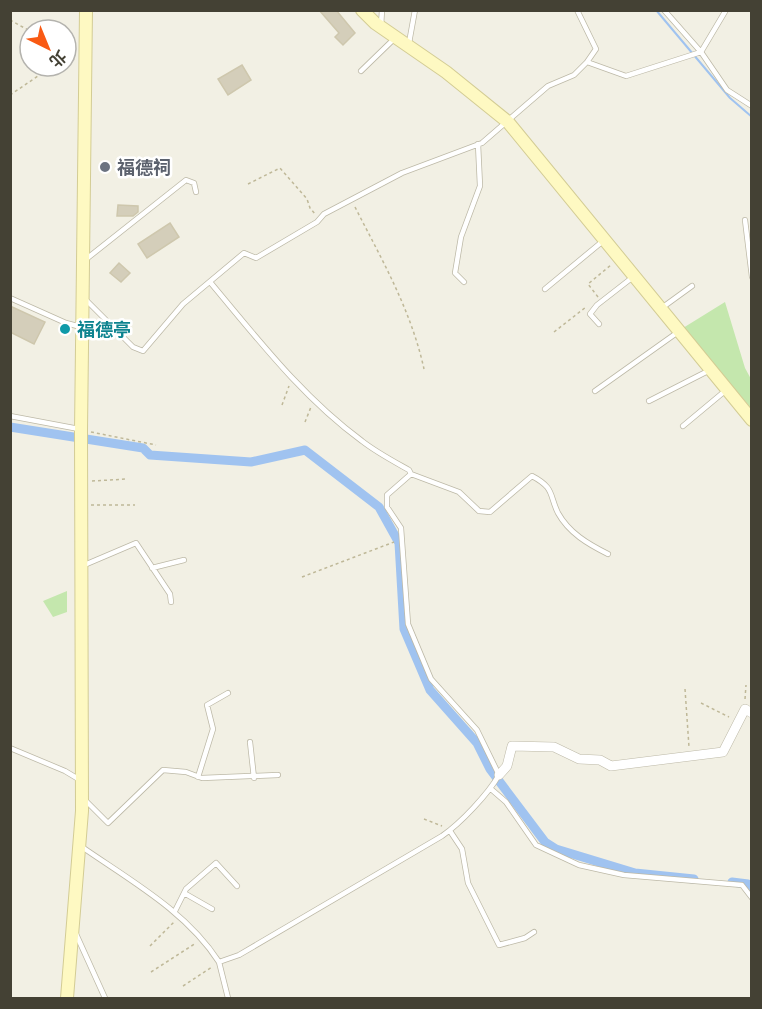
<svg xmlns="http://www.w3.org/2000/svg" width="762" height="1009" font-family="Barlow,'Noto Sans TC',sans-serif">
<rect width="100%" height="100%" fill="#f2f0e4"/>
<!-- green -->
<path fill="#c4e7ad" d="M 725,302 L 745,368 L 751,379 L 751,408 L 683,328 Z
M 67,591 L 67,612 L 53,617 L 43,601 Z"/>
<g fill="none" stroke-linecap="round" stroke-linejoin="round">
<!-- stream -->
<path stroke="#a0c3f0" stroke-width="2" d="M 656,10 L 730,98 L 752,117"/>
<!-- canal -->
<path stroke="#a0c3f0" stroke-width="9" d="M 10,427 L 143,448 L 150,455 L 251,462 L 305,450 L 379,507 L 399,543 L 404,629 L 430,690 L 477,743 L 490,769 L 545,842 L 556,849 L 635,873 L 694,879
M 732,882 L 748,884 L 752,888"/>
</g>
<!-- building -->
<path fill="#d4ceba" stroke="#cec7ad" stroke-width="1.5" d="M 319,10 L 336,10 L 355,33 L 343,45 L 335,37 L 339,33 Z
M 242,65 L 251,80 L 228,95 L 218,79 Z
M 118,205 L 138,206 L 138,212 L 133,216 L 117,216 Z
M 170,223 L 179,237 L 147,258 L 138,244 Z
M 119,263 L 130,273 L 121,282 L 110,273 Z
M 10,306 L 45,322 L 34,344 L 10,332 Z"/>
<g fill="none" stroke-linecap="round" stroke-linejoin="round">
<defs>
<path id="lane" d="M 577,10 L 596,49 L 587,62
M 664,10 L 701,52 L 727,90 L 752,106
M 381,26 L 382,10
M 409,43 L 415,10
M 361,71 L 395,38
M 745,220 L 752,277
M 85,260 L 186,180 L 194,183 L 196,192
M 464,282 L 455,273 L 461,237 L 480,186 L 478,144
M 545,289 L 603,241
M 10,298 L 66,323 L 81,327
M 86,300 L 133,347 L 143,351 L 183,304 L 244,253 L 256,258 L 317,222 L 324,214 L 402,173 L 482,143 L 548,86 L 574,75 L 587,62 L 626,76 L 701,52 L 726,10
M 663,307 L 692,286
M 599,324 L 590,314 L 597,305 L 633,277
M 595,391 L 678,332
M 649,401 L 708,371
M 10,416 L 79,429
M 683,426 L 725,391
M 411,474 L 459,492 L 479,511 L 490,512 L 532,476 C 555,488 549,495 558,513 C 569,533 588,544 608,554
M 82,566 L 136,543 L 170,594 L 171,602
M 152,568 L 184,560
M 250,742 L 254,778
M 10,748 L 65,771 L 80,780
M 198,777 L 213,729 L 207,705 L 228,693
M 491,789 L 506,802 L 536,845 L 579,865 L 624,875 L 742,885 L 752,898
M 84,799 L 108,823 L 163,770 L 186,772 L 202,778 L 278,775
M 450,831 L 462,849 L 468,883 L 499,945 L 525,938 L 534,932
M 82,847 C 131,881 186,911 219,962 L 239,955 L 442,836 C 461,823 488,794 499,775 L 477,730 L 431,679 L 408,624 L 401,528 L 387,507 L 387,495 L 411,474 L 409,470 C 393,461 376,452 362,441 C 302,397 257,338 210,282
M 184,893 L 212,909
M 175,911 L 186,889 L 216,863 L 237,886
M 76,934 L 105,998
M 219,962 L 228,998"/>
<path id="street" d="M 499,775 L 507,766 L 512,746 L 554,747 L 579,759 L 600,760 L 611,766 L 723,752 L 745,709 L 752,713"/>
<path id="secondary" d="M 362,10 L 375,23 L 446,72 L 508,122 L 752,420
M 67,998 L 82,811 L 81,431 L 86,10"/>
</defs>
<!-- lane casing -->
<use href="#lane" stroke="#bdb9a7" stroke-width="6"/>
<!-- street casing -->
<use href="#street" stroke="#bdb9a7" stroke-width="10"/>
<!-- secondary casing -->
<use href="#secondary" stroke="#d3cc94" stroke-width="14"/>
<!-- path -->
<path stroke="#bfb898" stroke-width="1.5" stroke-dasharray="3 3" stroke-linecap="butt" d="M 10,20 L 30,31
M 66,51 L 74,58
M 66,63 L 76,58
M 10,95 L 41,74 L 59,66
M 248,184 L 280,168 L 307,199 L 310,208 L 315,214
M 355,207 C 382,260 411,310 424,369
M 598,297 L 588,284 L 611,265
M 554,332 L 586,307
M 282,405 L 289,386
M 305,422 L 311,407
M 91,432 L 156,445
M 92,481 L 127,479
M 91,505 L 135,505
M 302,577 L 394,542
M 685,689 L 689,747
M 745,699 L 746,685
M 701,703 L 729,717
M 424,819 L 442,826
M 150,946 L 175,921
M 151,972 L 196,943
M 183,986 L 212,967"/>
<!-- lane -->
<use href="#lane" stroke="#fff" stroke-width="4.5"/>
<!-- street -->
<use href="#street" stroke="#fff" stroke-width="9"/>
<!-- secondary -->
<use href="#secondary" stroke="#fef9c2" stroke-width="12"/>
</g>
<!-- markers -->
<circle fill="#6b7280" stroke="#fff" stroke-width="2" cx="105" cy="167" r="6"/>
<circle fill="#0f9aa8" stroke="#fff" stroke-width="2" cx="65" cy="329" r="6"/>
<g text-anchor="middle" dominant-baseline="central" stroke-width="5" stroke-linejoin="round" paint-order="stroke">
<!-- worship labels -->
<g font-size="18" font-weight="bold" fill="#5b616d" stroke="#fff" text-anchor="start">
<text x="117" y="167">福德祠</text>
</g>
<!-- culture labels -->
<g font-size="18" font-weight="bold" fill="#0d838f" stroke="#fff" text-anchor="start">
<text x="77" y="329">福德亭</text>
</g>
</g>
<!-- border -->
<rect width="762" height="1009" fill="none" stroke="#444134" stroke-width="24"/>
<!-- north arrow -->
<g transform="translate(48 48) rotate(137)"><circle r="28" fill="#ffffff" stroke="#b4b3ae" stroke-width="1.5"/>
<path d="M0-4.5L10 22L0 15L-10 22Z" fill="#f95a14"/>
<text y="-9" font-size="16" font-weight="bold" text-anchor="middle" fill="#444134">北</text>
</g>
</svg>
